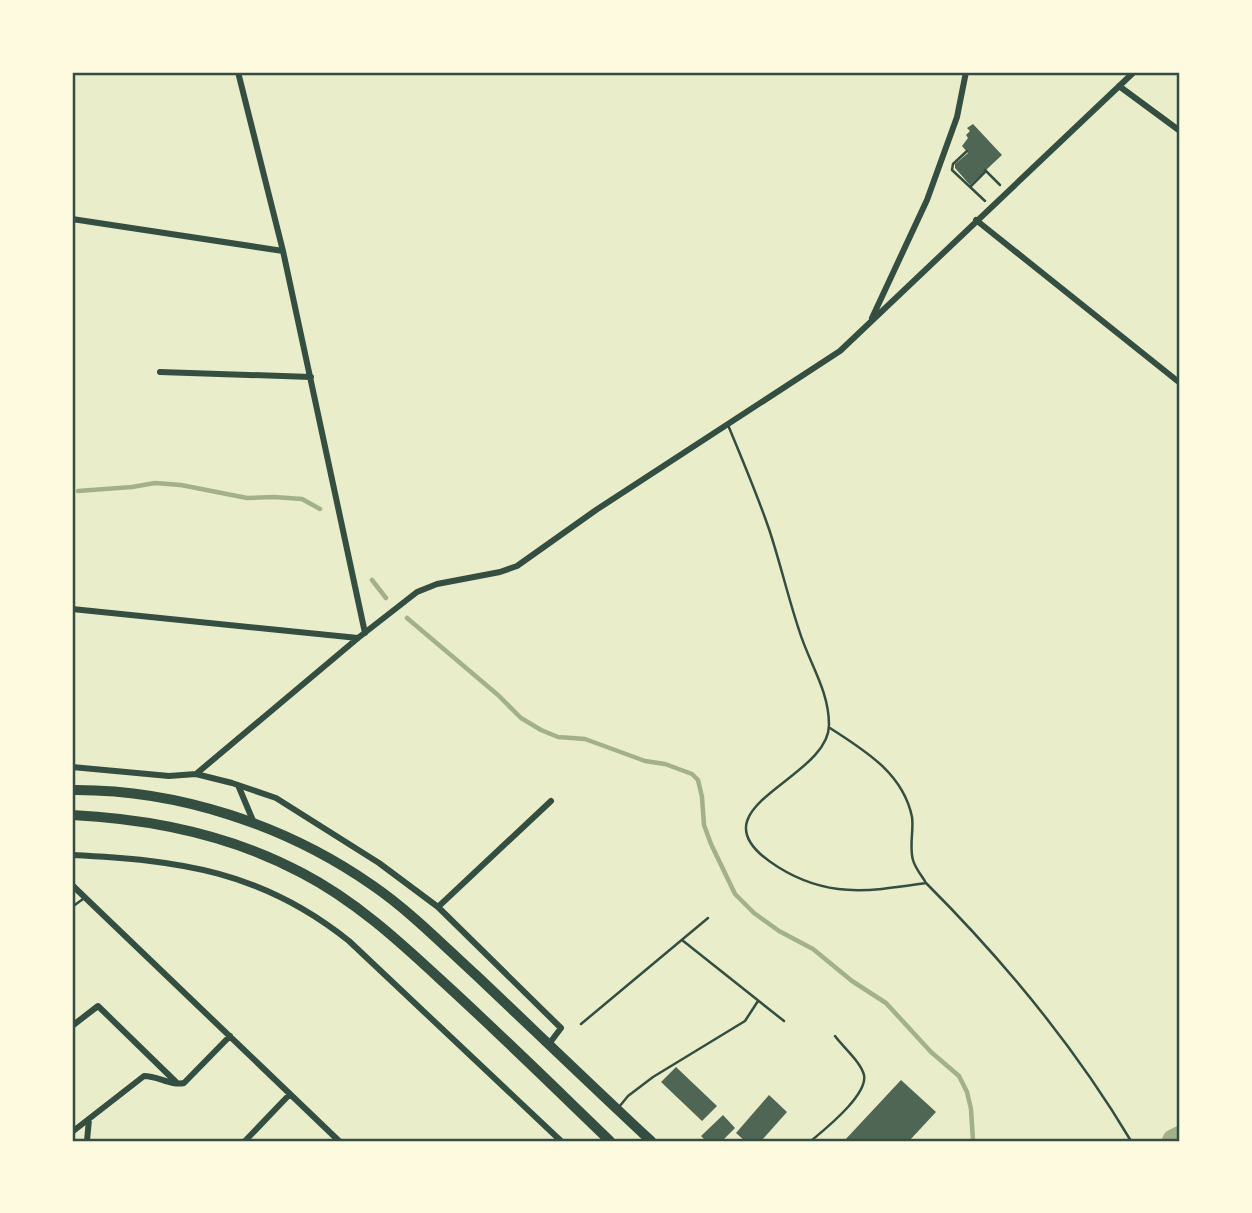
<svg xmlns="http://www.w3.org/2000/svg" width="1252" height="1213" font-family="'Work Sans',sans-serif">
<rect width="100%" height="100%" fill="#e9edc9"/>
<g fill="none" stroke-linecap="round" stroke-linejoin="round">
<!-- stream -->
<path stroke="#a3b18a" stroke-width="4.5" d="M 78,491 L 132,487 L 155,483 L 181,485 L 247,498 L 274,497 L 302,499 L 320,509
M 372,580 L 386,598
M 407,618 L 498,695 L 521,718 L 541,730 L 558,737 L 585,739 L 645,761 L 665,764 L 692,774 L 698,780 L 702,797 L 704,825 L 711,844 L 735,894 L 754,913 L 779,931 L 813,949 L 852,981 L 886,1003 L 931,1052 L 959,1076 L 967,1092 L 971,1109 L 973,1141"/>
<!-- river -->
<path stroke="#a3b18a" stroke-width="24" d="M 1174,1141 L 1180,1138"/>
</g>
<!-- building -->
<path fill="#4f6655" d="M 973,124 L 1002,155 L 970,185 L 955,168 L 955,164 L 968,153 L 962,146 L 968,138 L 966,135 L 970,131 L 967,128 Z
M 676,1067 L 717,1106 L 702,1121 L 661,1082 Z
M 901,1080 L 936,1112 L 909,1141 L 844,1141 Z
M 769,1095 L 787,1112 L 761,1141 L 745,1141 L 736,1133 Z
M 723,1115 L 735,1128 L 722,1141 L 706,1141 L 701,1136 Z"/>
<g fill="none" stroke-linecap="round" stroke-linejoin="round">
<!-- path -->
<path stroke="#344e41" stroke-width="2.5" d="M 967,151 L 953,164 L 952,170 L 985,201
M 985,170 L 1000,185
M 970,187 L 985,172"/>
<!-- service -->
<path stroke="#344e41" stroke-width="2.5" d="M 728,425 C 742,459 757,494 769,529 C 780,562 788,597 799,630 C 809,663 829,690 829,725 C 829,781 683,808 778,867 C 829,899 871,891 926,883 C 1004,961 1075,1047 1131,1141
M 830,728 C 864,750 903,773 912,817 C 914,830 909,846 913,860 C 915,868 922,876 926,883
M 72,907 L 83,899
M 682,940 L 784,1021
M 581,1024 L 708,918
M 619,1107 L 628,1096 L 653,1077 L 745,1021 L 758,1001
M 811,1141 C 825,1129 868,1095 864,1075 C 861,1062 843,1047 835,1036"/>
<!-- minor -->
<path stroke="#344e41" stroke-width="6" d="M 238,72 L 283,251 L 365,633
M 1119,86 L 1180,131
M 72,219 L 283,251
M 976,220 L 1180,383
M 872,318 L 927,200 L 957,117 L 966,72
M 160,372 L 311,377
M 72,609 L 358,638
M 72,767 L 169,776 L 196,774 L 232,783 L 276,798 L 379,863 L 438,907 L 561,1028 L 549,1044
M 196,774 L 358,638 L 417,592 L 437,584 L 500,572 L 517,566 L 596,510 L 840,351 L 1134,72
M 238,785 L 254,823
M 72,855 C 179,860 262,871 349,941 L 561,1141
M 72,885 L 339,1141
M 438,907 L 551,801
M 72,1026 L 98,1006 L 177,1083
M 72,1132 L 144,1076 C 158,1076 171,1086 184,1083 L 230,1036
M 87,1141 L 89,1119
M 245,1141 L 290,1094"/>
<!-- primary -->
<path stroke="#344e41" stroke-width="10" d="M 72,790 C 177,789 286,825 372,885 C 410,911 443,945 477,976 C 535,1031 592,1086 651,1141
M 72,815 C 152,819 231,835 302,873 C 354,900 398,940 441,980 C 498,1032 554,1087 610,1141"/>
</g>
<!-- border -->
<rect width="1252" height="1213" fill="none" stroke="#fefae0" stroke-width="147"/>
<rect x="74" y="74" width="1104" height="1066" fill="none" stroke="#344e41" stroke-width="2.5"/>
</svg>
